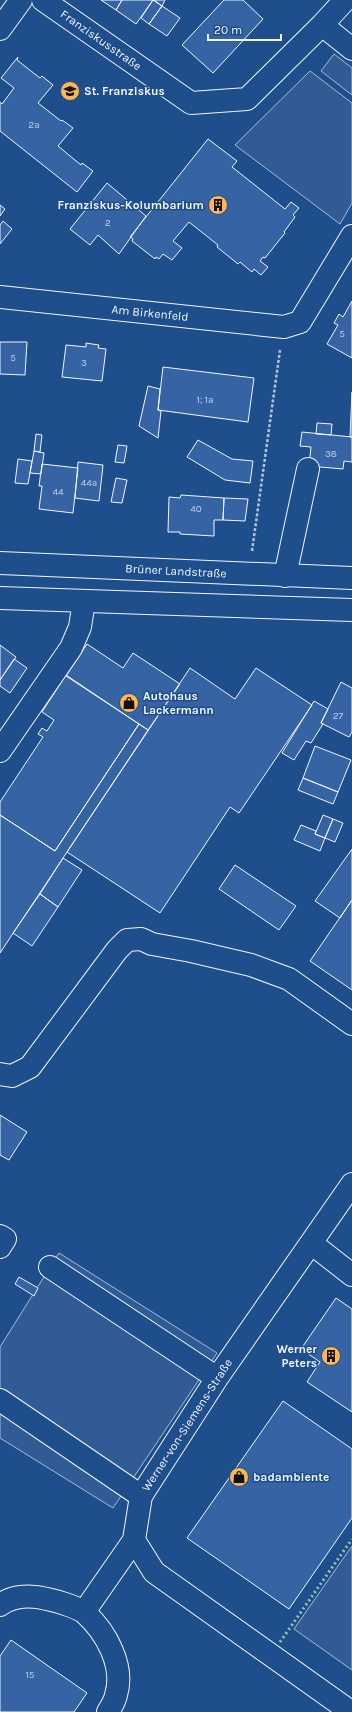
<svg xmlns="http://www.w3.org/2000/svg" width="352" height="1712" font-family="Karla,sans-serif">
<rect width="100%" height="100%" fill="#1f4e8c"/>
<!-- built -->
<path fill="#305b95" stroke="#a8bbd7" d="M 334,54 L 352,68 L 352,95 L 321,71 Z
M 310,71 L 352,103 L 352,203 L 340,224 L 235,145 Z
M 59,1253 L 217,1353 L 113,1508 L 0,1438 L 0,1347 Z
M 352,1546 L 352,1670 L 294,1629 Z"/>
<!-- building -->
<path fill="#3563a3" stroke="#f2f6ff" d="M 101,0 L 122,0 L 116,10 Z
M 122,0 L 153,0 L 136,24 L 116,10 Z
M 153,0 L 162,6 L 149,24 L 141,18 Z
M 154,0 L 165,0 L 162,6 Z
M 224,0 L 243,0 L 263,19 L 213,73 L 182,45 Z
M 162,6 L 180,18 L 167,36 L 149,24 Z
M 18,57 L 17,60 L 40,78 L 42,76 L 53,85 L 38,103 L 61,121 L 62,120 L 73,128 L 58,146 L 81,165 L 82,163 L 93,171 L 77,192 L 0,131 L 0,102 L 2,104 L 14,88 L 1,78 Z
M 208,139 L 237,161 L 232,167 L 285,209 L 291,202 L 299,208 L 293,215 L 295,217 L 284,232 L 285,233 L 265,258 L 263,257 L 260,261 L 268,267 L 261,275 L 254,269 L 252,272 L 240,262 L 238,264 L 217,247 L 218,245 L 189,222 L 173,241 L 182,248 L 172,260 L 163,254 L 159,259 L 156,257 L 155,259 L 132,241 L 133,239 L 130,237 Z
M 107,183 L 146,216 L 119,254 L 98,235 L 90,245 L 70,229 Z
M 0,205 L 5,209 L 0,216 Z
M 3,221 L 12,229 L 0,244 L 0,225 Z
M 352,301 L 352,358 L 327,344 L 338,325 L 334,323 L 339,314 L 343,317 Z
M 0,342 L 27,342 L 25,375 L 0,374 Z
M 86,343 L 99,345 L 98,348 L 106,349 L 102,381 L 62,377 L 66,345 L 86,347 Z
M 163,367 L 254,378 L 248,422 L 158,410 Z
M 148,386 L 160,389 L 158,410 L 161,411 L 158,438 L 139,426 Z
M 352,392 L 352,437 L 350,437 Z
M 317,423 L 332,424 L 331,435 L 316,434 Z
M 302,432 L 352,437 L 352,462 L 344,461 L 343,469 L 309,466 L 311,447 L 300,446 Z
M 36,434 L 42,435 L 40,452 L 34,451 Z
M 198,440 L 232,459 L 253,461 L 250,483 L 225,480 L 187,457 Z
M 118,445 L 127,446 L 124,463 L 115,462 Z
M 34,451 L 44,453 L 41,474 L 30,473 Z
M 18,459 L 32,461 L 28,484 L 15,483 Z
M 78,462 L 103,465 L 99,501 L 75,498 Z
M 42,464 L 78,468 L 73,513 L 39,509 L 42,486 L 39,486 Z
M 116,478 L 127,480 L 122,503 L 111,502 Z
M 181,495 L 224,498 L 223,520 L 214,520 L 214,536 L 180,534 L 180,532 L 168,532 L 169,497 L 180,498 Z
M 224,498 L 248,499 L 245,521 L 223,520 Z
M 87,644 L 123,668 L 133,653 L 180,684 L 148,730 L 66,676 Z
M 0,645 L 16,657 L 0,680 Z
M 14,659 L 27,668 L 10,693 L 0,686 L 0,680 Z
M 190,668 L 235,699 L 256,668 L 312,705 L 239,813 L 230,807 L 160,913 L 67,852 Z
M 66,675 L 139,724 L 55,851 L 0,815 L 0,802 L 43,737 L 38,734 L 42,728 L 47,731 L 54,720 L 42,712 Z
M 341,682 L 352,688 L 352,732 L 349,737 L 321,723 Z
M 314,701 L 328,709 L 321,723 L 323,724 L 311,743 L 306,741 L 294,760 L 282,753 Z
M 139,724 L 148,730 L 0,953 L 0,815 L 55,851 Z
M 315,746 L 351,760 L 338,792 L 303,778 Z
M 303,778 L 338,792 L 333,804 L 298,790 Z
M 323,815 L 333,819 L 325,838 L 315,834 Z
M 333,819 L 343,823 L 335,842 L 325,838 Z
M 301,825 L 316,831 L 315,834 L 325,838 L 320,851 L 294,840 Z
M 352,849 L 352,900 L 340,918 L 315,901 Z
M 63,858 L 82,870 L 58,907 L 40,894 Z
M 235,865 L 296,906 L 279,930 L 219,889 Z
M 40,894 L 58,907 L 32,946 L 13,933 Z
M 352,900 L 352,990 L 310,961 Z
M 0,1115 L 27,1132 L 9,1160 L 0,1155 Z
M 19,1277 L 38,1288 L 34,1296 L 15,1284 Z
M 336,1298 L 352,1309 L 352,1412 L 307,1382 L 320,1362 L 301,1349 Z
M 283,1401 L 352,1449 L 352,1518 L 289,1609 L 187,1538 Z
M 11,1640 L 87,1693 L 74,1712 L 0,1712 L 0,1656 Z"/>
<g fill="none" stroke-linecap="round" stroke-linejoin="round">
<defs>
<path id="minor" d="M 43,0 L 191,103 L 247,99 L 322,25 L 345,0
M 322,25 L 352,49
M 0,29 L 21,0
M 0,297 L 284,327 L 300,322 L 352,236
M 285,576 L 308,469
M 0,751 L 71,648 L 80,627 L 84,601
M 0,1074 L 12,1076 L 30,1067 L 117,950 L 127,940 L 141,939 L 152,944 L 191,951 L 251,965 L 289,979 L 352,1024
M 0,1236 L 5,1239 L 0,1247
M 311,1243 L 352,1275
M 50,1267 L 217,1378
M 0,1400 L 141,1496
M 0,1605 C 13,1595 32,1595 47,1599 C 57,1601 77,1607 85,1613 C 106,1632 125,1666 116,1695 C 115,1701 111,1707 108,1712
M 84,1612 L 134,1540
M 351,1712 L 154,1572 L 134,1540 L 141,1496 L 217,1378 L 352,1184"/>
<path id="major" d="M 0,563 L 352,578
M 0,598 L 352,610"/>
</defs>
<!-- minor casing -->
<use href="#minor" stroke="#f2f6ff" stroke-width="24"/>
<!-- major casing -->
<use href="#major" stroke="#f2f6ff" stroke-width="24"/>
<!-- path -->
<path stroke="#b3c4dc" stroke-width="2.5" stroke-dasharray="3 2" stroke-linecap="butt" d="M 252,551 L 280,350"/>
<!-- minor -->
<use href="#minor" stroke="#1f4e8c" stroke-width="22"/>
<!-- major -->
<use href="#major" stroke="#1f4e8c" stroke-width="22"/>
<!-- hedge -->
<path stroke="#97c8a6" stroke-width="3" stroke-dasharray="2 3" stroke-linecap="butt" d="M 280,1642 L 352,1539"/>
</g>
<!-- icons -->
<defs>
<symbol id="school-disc" viewBox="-11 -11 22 22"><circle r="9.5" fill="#ffb74d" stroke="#1f4e8c"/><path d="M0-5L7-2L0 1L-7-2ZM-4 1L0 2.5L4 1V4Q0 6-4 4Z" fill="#111"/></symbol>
<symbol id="building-disc" viewBox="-11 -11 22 22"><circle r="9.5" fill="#ffb74d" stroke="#1f4e8c"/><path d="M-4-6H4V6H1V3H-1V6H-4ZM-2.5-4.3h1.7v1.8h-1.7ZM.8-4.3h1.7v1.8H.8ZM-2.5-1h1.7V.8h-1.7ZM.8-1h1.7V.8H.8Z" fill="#111"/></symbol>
<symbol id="shop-disc" viewBox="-11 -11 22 22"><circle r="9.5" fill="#ffb74d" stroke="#1f4e8c"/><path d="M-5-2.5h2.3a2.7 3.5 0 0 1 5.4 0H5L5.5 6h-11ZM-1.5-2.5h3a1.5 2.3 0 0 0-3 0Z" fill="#111"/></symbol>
</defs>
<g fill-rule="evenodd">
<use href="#school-disc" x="59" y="80" width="22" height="22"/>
<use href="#building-disc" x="207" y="194" width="22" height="22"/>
<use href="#shop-disc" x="118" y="692" width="22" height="22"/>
<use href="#building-disc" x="320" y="1345" width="22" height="22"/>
<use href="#shop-disc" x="228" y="1466" width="22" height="22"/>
</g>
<g text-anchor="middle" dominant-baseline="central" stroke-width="3" stroke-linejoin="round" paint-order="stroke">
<!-- number labels -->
<g font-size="10" fill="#c3d1e8">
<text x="34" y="125">2a</text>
<text x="108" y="223">2</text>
<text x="342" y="334">5</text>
<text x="13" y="358">5</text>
<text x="84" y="363">3</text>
<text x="205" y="400">1; 1a</text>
<text x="331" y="454">38</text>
<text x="89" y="483">44a</text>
<text x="58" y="492">44</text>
<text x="196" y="509">40</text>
<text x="338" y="716">27</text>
<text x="30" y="1675">15</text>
</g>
<!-- street labels -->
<g font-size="12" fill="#f2f6ff" stroke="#1f4e8c">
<text transform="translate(101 40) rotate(35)">Franziskusstraße</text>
<text transform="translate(150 313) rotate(6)">Am Birkenfeld</text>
<text transform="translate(176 571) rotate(3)">Brüner Landstraße</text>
<text transform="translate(187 1425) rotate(-57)">Werner-von-Siemens-Straße</text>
</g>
<!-- poi labels -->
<g font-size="12" font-weight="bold" fill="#f2f6ff" stroke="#1f4e8c" text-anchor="start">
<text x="84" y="91">St. Franziskus</text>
<text x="204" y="205" text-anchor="end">Franziskus-Kolumbarium</text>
<text x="143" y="696">Autohaus<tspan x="143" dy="14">Lackermann</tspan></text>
<text x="317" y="1349" text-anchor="end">Werner<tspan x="317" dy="14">Peters</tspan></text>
<text x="253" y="1477">badambiente</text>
</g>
</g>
<!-- scale -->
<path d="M208 34v6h73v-6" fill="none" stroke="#f2f6ff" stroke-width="2"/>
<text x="214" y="34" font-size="12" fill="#f2f6ff" stroke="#1f4e8c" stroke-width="3" paint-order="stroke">20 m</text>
</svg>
